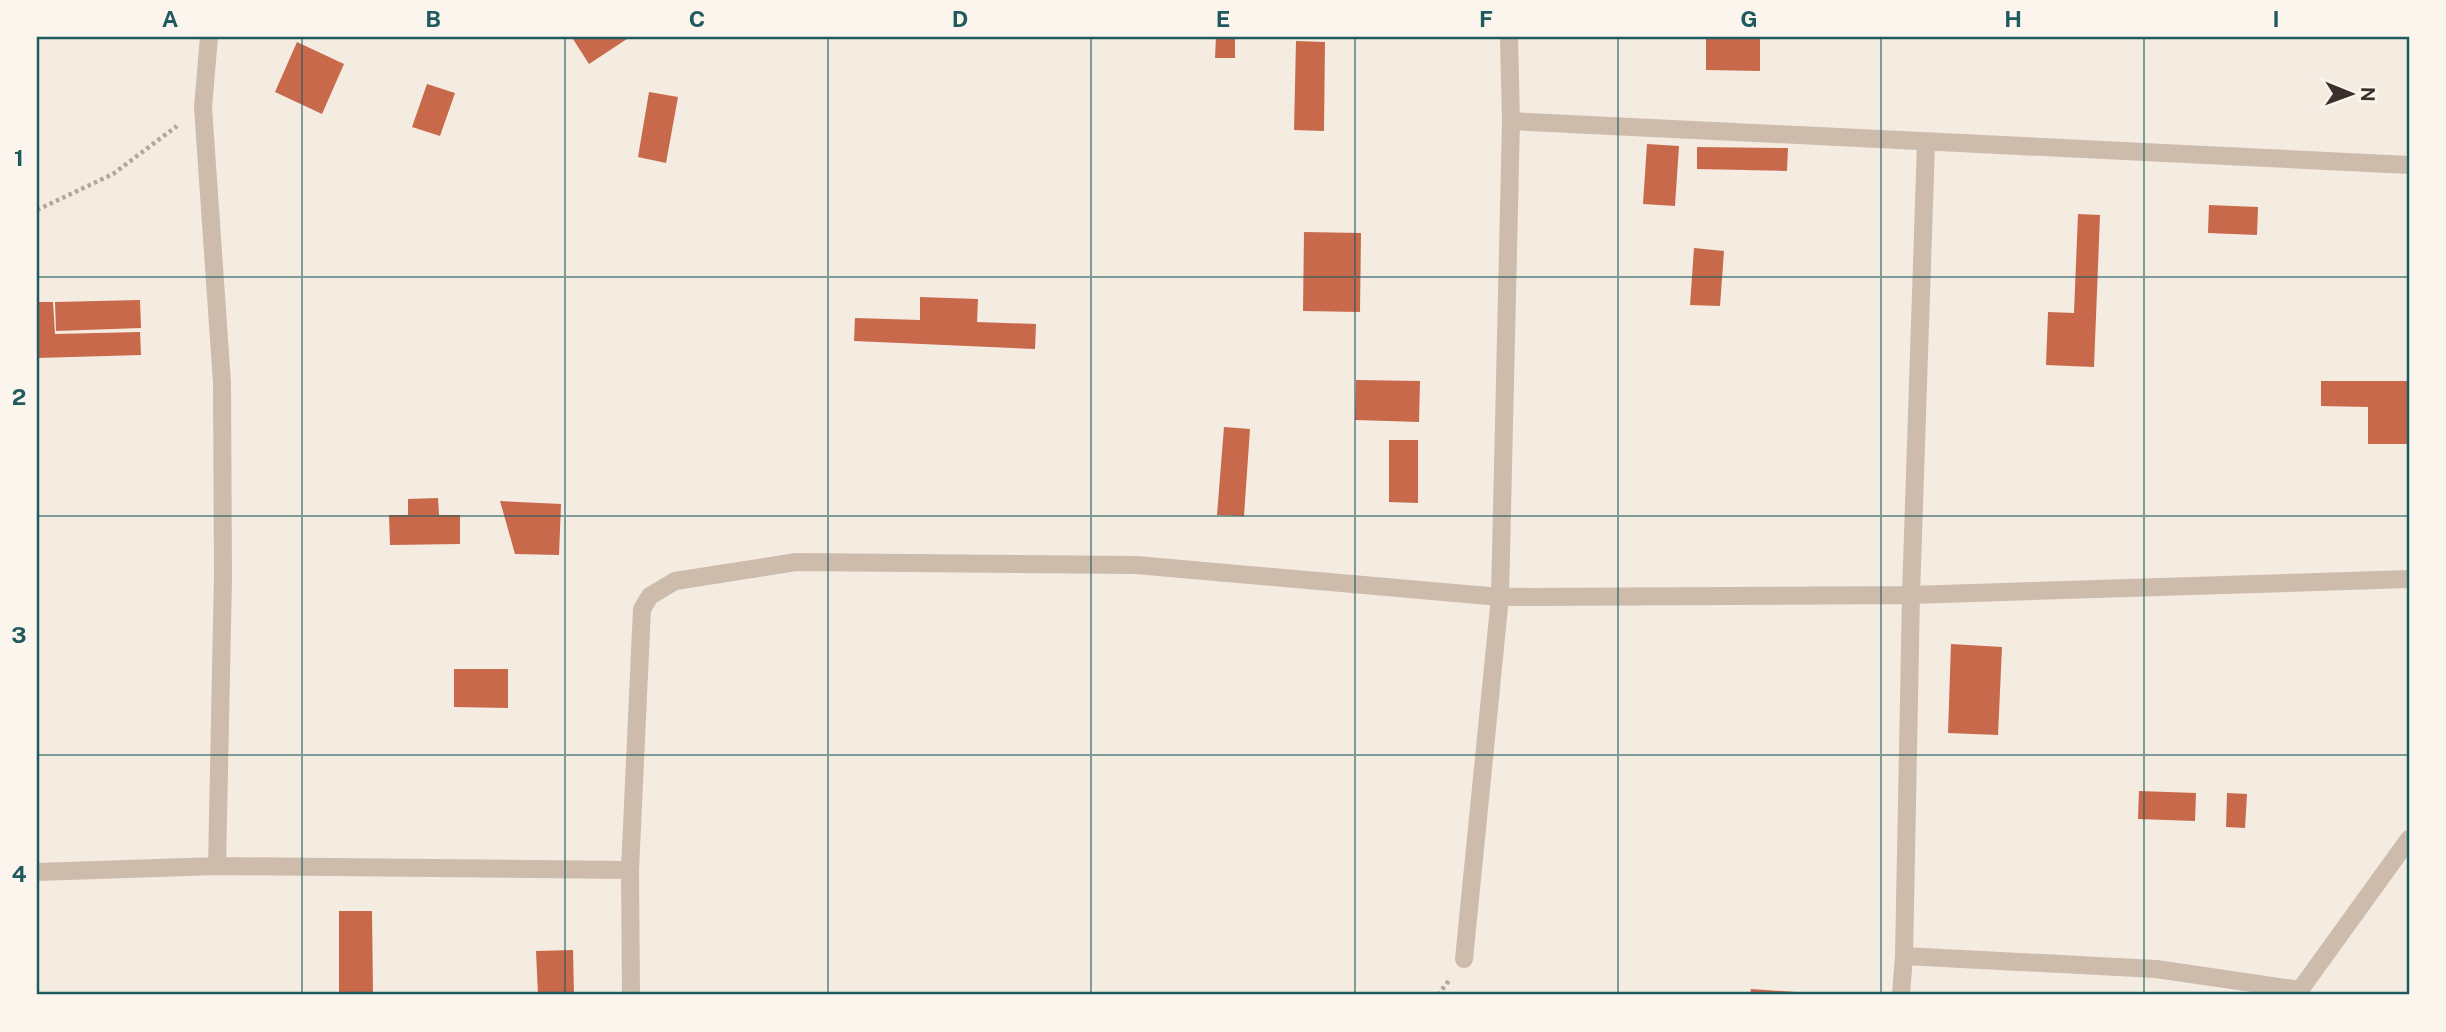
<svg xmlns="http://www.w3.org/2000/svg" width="2446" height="1032" font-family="'Public Sans',sans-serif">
<rect width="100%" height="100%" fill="#f4ebe1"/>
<!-- building -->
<path fill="#c8694b" d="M 577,37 L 630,37 L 589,64 L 573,39 Z
M 1216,37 L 1235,37 L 1235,58 L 1215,58 Z
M 1706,37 L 1760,37 L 1760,71 L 1706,70 Z
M 1296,41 L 1325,42 L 1324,131 L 1294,130 Z
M 297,42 L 344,64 L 322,114 L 275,92 Z
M 427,84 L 455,93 L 440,136 L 412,127 Z
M 649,92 L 678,97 L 666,163 L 638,157 Z
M 1647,144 L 1679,146 L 1675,206 L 1643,204 Z
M 1697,147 L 1788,148 L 1787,171 L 1697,169 Z
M 2209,205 L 2258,207 L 2257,235 L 2208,233 Z
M 2078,214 L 2100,215 L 2094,367 L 2046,365 L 2048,312 L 2074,313 Z
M 1304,232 L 1361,233 L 1360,312 L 1303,311 Z
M 1694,248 L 1724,251 L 1720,306 L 1690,305 Z
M 920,297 L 978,299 L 977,322 L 1036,324 L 1035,349 L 854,341 L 855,318 L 920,320 Z
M 140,300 L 141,328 L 56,331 L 55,302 Z
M 37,302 L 53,302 L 55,334 L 140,332 L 141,355 L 37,358 Z
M 1356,380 L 1420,381 L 1419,422 L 1355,420 Z
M 2321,381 L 2409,381 L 2409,444 L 2368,444 L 2368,407 L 2321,406 Z
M 1224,427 L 1250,429 L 1244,516 L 1217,515 Z
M 1389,440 L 1418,440 L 1418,503 L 1389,502 Z
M 438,498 L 439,515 L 460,515 L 460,544 L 390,545 L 389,515 L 408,515 L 408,499 Z
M 500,501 L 561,504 L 559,555 L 515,554 Z
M 1951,644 L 2002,647 L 1998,735 L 1948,733 Z
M 454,669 L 508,669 L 508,708 L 454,707 Z
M 2139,791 L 2196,793 L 2195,821 L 2138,819 Z
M 2227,793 L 2247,794 L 2245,828 L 2226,827 Z
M 339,911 L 372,911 L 373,995 L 339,995 Z
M 573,950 L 574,995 L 538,995 L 536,951 Z
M 1751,989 L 1796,992 L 1796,995 L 1750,995 Z"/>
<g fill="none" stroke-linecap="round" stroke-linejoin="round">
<!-- path -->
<path stroke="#b9a596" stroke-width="4.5" stroke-dasharray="3.5 3.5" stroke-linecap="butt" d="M 37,210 L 113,174 L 177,126
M 1438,995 L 1450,979"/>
<!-- street -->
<path stroke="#cdbbac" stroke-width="18" d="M 209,37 L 203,107 L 222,383 L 223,576 L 217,866
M 1511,121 L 2409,165
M 37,872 L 217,866 L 630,870
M 1904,956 L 2156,969 L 2300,990
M 1464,959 L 1500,597 L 1511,121 L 1509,37
M 631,995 L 630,870 L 642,609 L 650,596 L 675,581 L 796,562 L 1136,565 L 1500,597 L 1911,595 L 2409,579
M 1901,995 L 1904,956 L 1911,595 L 1926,143
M 2300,995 L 2300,990 L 2409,839"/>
</g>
<!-- grid -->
<path fill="none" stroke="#1f5a5e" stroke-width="2" stroke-opacity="0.55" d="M 302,37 L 302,995M 565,37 L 565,995M 828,37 L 828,995M 1091,37 L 1091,995M 1355,37 L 1355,995M 1618,37 L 1618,995M 1881,37 L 1881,995M 2144,37 L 2144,995M 37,277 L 2409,277M 37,516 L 2409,516M 37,755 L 2409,755"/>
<!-- border -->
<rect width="2446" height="1032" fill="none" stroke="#fbf5ee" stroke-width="77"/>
<!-- north arrow -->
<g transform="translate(2351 94) rotate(91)" stroke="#fbf5ee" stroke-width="5" paint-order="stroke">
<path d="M0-5L12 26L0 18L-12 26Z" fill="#3b302b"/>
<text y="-10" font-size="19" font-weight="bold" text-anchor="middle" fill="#3b302b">N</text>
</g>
<rect x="38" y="38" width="2370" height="955" fill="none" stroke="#1f5a5e" stroke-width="2.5"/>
<g font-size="23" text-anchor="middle" font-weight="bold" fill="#1f5a5e">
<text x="170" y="27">A</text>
<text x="433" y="27">B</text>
<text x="697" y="27">C</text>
<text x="960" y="27">D</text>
<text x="1223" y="27">E</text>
<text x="1486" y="27">F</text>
<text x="1749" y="27">G</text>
<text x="2013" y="27">H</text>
<text x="2276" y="27">I</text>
<text x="19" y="166">1</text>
<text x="19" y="405">2</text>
<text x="19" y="643">3</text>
<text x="19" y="882">4</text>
</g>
</svg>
